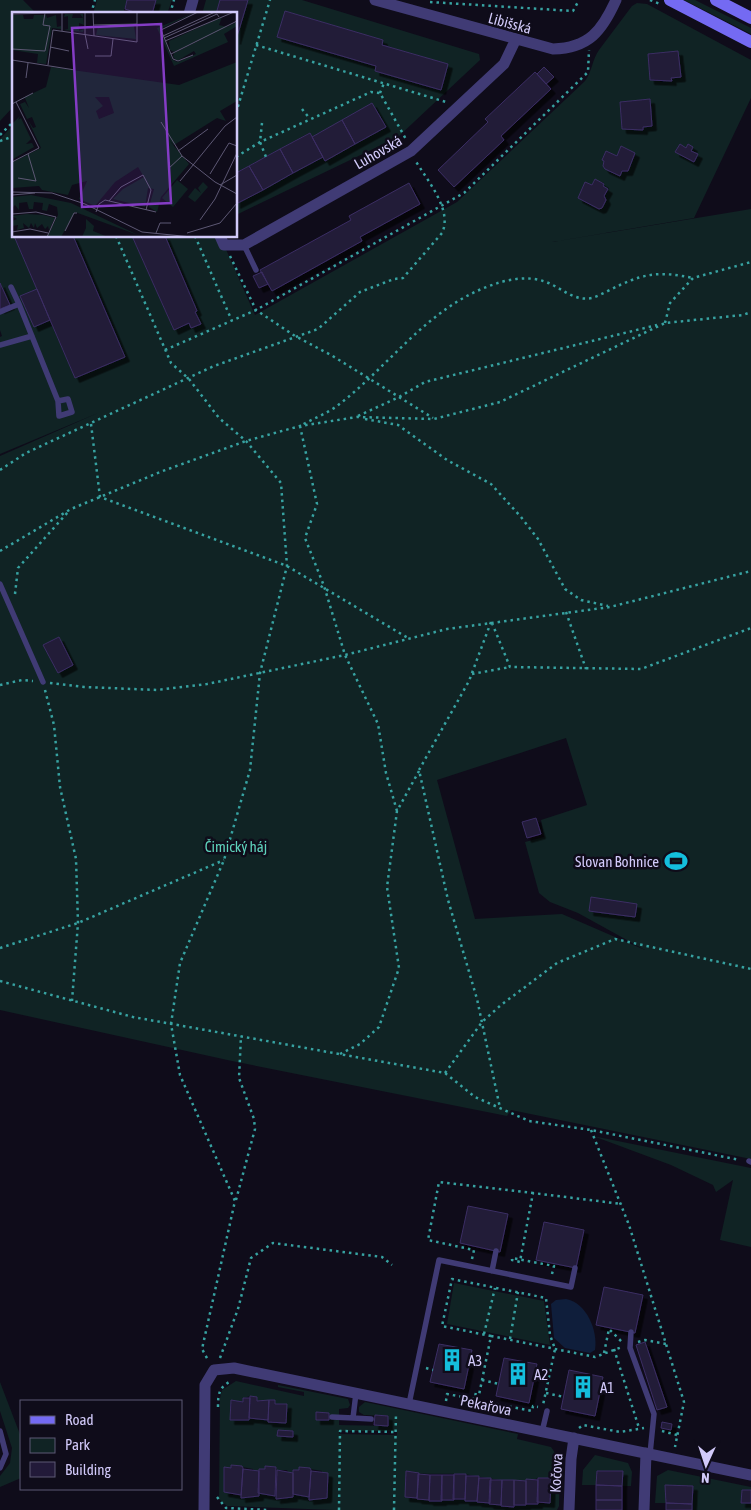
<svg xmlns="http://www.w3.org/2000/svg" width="751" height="1510" font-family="'Asap Condensed',sans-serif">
<defs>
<filter id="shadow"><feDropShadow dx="4.5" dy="4.5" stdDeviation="0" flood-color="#0009"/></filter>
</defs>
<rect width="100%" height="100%" fill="#0f0c1a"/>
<!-- green -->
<path fill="#102324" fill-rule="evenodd" d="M 0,0 L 23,0 L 37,14 L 14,14 L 14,106 L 0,121 Z
M 97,0 L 127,0 L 123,14 L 93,14 Z
M 156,0 L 172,0 L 167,14 L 152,14 Z
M 206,0 L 220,0 L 216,14 L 202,14 Z
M 248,0 L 302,0 L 479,54 L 480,60 L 398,137 L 236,215 L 236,204 L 323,157 L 325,161 L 385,127 L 372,104 L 312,137 L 309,133 L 236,173 L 236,40 ZM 285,11 L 383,40 L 382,45 L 448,64 L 441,90 L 375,71 L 376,66 L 277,37 Z
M 684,0 L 695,0 L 751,28 L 751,34 Z
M 637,3 L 647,4 L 751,60 L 751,98 L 694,218 L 552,242 L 751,209 L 751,1159 L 511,1110 L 507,1116 L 232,1061 L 0,1010 L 0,456 L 98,413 L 0,454 L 0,337 L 2,336 L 0,330 L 0,309 L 10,304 L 0,283 L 0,139 L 14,124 L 14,229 L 12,230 L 37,289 L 21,296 L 34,326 L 50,320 L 75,378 L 125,357 L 73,236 L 132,236 L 174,330 L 189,323 L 191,328 L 201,324 L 195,312 L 197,310 L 165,236 L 220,236 L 255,315 L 457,202 L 585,81 C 592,72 592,60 599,50 L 632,6 ZM 678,51 L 681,77 L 660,82 L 660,79 L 650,80 L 648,54 ZM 650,99 L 652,126 L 643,127 L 643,130 L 622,128 L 620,102 ZM 680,144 L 686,148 L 693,147 L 691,151 L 698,154 L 694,162 L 675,152 ZM 621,147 L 629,169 L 626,172 L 622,171 L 620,176 L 603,166 L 604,161 L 602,159 L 606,151 L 617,156 ZM 595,180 L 604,183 L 603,186 L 608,189 L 604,196 L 606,200 L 599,209 L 578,198 L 585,183 L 592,185 ZM 43,645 L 72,665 L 58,672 ZM 566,738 L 587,805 L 541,820 L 544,837 L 525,842 L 539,893 L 550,902 L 578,913 L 645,950 L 562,914 L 475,919 L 437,780 Z
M 593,1136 L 751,1168 L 751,1247 L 720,1240 L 733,1180 L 716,1192 L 713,1185 L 671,1165 Z
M 454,1283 L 544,1301 L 550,1345 L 447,1324 Z
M 236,1381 L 304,1396 L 304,1392 L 278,1387 L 278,1385 L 348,1399 L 350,1405 L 348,1408 L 339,1409 L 339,1425 L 388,1426 L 388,1416 L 364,1415 L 359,1412 L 359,1407 L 365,1402 L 518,1434 L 517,1439 L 551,1447 L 560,1460 L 559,1506 L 557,1510 L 334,1510 L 227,1506 L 219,1499 L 220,1398 L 222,1390 ZM 250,1396 L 256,1397 L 257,1401 L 275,1400 L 275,1404 L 287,1404 L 286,1423 L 259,1419 L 230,1420 L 231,1400 L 243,1402 L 244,1398 ZM 339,1431 L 397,1431 L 397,1435 L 339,1434 ZM 231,1465 L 253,1469 L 254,1471 L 258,1471 L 259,1469 L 265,1469 L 265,1466 L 276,1467 L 277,1470 L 287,1470 L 288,1472 L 293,1473 L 293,1470 L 299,1470 L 299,1467 L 322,1471 L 322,1473 L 328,1474 L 327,1497 L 310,1500 L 309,1497 L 293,1494 L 293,1497 L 287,1497 L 286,1499 L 276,1499 L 275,1496 L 259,1493 L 252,1498 L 242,1498 L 241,1495 L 230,1495 L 230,1492 L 224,1492 L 224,1468 L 231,1468 ZM 406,1472 C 425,1475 445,1473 463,1474 C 480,1476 522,1487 538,1478 L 550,1503 L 502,1506 L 465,1499 L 429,1501 L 405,1497 Z
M 0,1382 L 21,1437 L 21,1478 L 0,1487 L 0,1476 L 10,1463 L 12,1448 L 0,1411 Z
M 595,1455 L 628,1463 L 632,1472 L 631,1486 L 622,1486 L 622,1471 L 597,1471 L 596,1485 L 582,1485 L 583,1470 Z
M 668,1470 L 751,1487 L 751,1490 L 742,1490 L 741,1502 L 751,1503 L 751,1510 L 692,1510 L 692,1486 L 665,1486 L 666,1503 L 655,1503 L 657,1476 Z"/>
<!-- water -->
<path fill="#0f1e3b" d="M 566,1299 C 587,1303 598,1331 595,1350 L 590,1353 L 565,1348 L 554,1338 L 551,1304 L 556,1300 Z"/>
<!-- building -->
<path fill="#221a39" stroke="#3b2e63" filter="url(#shadow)" d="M 127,0 L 156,0 L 152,14 L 140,14 L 125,9 Z
M 220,0 L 248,0 L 236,40 L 236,14 L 216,14 Z
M 285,11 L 383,40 L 382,45 L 448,64 L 441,90 L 375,71 L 376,66 L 277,37 Z
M 678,51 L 681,77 L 671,78 L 672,81 L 650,80 L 648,54 Z
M 544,67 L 554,77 L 546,84 L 537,74 Z
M 535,72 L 551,89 L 501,136 L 504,140 L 454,187 L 438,170 L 488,122 L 485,119 Z
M 650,99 L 652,126 L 643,127 L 643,130 L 622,129 L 620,102 Z
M 372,103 L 386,127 L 355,144 L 342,120 Z
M 342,120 L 355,144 L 325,161 L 312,137 Z
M 310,133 L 323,157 L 293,173 L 280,149 Z
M 680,144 L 686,148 L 688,144 L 693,147 L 691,151 L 698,154 L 694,162 L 675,152 Z
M 621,146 L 635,153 L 628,171 L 622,171 L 620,176 L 605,169 L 603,166 L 604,161 L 602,160 L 606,151 L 617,156 Z
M 280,149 L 293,173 L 263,190 L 249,166 Z
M 249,166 L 263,190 L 236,204 L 236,173 Z
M 595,179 L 604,184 L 603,186 L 608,189 L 604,196 L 606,200 L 602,208 L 599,209 L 578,198 L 585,182 L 592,185 Z
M 409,183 L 420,204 L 360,237 L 362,241 L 272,291 L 260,270 L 351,220 L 349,216 Z
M 14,236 L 73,236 L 125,357 L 75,378 Z
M 132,236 L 165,236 L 197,311 L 195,312 L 201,324 L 191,328 L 189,323 L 174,330 Z
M 262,272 L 268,284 L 259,288 L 253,276 Z
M 0,283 L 10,305 L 0,309 Z
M 37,289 L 50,320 L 34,327 L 20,296 Z
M 59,637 L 73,665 L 58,673 L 43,645 Z
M 536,818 L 541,834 L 527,838 L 522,822 Z
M 591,897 L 637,904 L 635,917 L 589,911 Z
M 468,1206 L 508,1214 L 500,1252 L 460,1243 Z
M 544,1222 L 584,1230 L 576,1268 L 536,1260 Z
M 604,1287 L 643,1295 L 635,1333 L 596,1325 Z
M 645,1342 L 667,1407 L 657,1410 L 636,1345 Z
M 439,1344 L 472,1350 L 464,1389 L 430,1382 Z
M 504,1358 L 537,1364 L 529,1403 L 496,1396 Z
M 569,1370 L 603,1377 L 595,1416 L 561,1409 Z
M 250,1396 L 257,1397 L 257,1401 L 269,1400 L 268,1420 L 249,1418 Z
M 243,1398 L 250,1398 L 249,1420 L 230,1420 L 231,1400 L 243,1402 Z
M 269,1400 L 275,1400 L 275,1404 L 287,1404 L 286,1423 L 268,1422 Z
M 316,1412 L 329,1413 L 329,1420 L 316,1420 Z
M 375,1415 L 388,1416 L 388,1426 L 374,1425 Z
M 662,1422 L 672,1424 L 671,1430 L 661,1428 Z
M 278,1430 L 293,1431 L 293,1437 L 277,1436 Z
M 231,1465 L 242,1466 L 243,1468 L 241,1495 L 224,1492 L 224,1467 L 231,1468 Z
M 265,1466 L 276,1467 L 275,1496 L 258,1493 L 259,1469 L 265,1469 Z
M 299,1467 L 310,1468 L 311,1470 L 309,1497 L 293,1494 L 293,1470 L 299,1470 Z
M 243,1469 L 259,1471 L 259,1496 L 241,1498 Z
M 277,1470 L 293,1473 L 293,1497 L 276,1499 Z
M 311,1471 L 328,1473 L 327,1498 L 309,1500 Z
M 406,1471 L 419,1473 L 417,1498 L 405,1497 Z
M 597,1471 L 623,1471 L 622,1486 L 596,1485 Z
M 418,1474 L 430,1475 L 429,1500 L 417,1499 Z
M 454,1474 L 466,1474 L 465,1499 L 453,1499 Z
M 430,1475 L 442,1475 L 442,1501 L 429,1501 Z
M 442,1475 L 454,1475 L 454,1500 L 441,1500 Z
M 466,1476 L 479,1476 L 477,1501 L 465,1501 Z
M 479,1478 L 491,1478 L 490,1503 L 477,1502 Z
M 538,1478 L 551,1478 L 550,1503 L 537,1502 Z
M 526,1479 L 538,1480 L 538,1504 L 526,1504 Z
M 490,1480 L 502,1480 L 501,1505 L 489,1504 Z
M 502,1480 L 514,1480 L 514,1507 L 501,1506 Z
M 514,1480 L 526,1481 L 526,1505 L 514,1505 Z
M 596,1485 L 622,1486 L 622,1500 L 596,1500 Z
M 665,1485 L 693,1486 L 692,1504 L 666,1503 Z
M 742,1490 L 751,1490 L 751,1503 L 741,1503 Z
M 596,1500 L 622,1500 L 622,1510 L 596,1510 Z
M 666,1503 L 692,1504 L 692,1510 L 666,1510 Z"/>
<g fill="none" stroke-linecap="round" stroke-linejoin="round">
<!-- path -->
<path stroke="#37a2a1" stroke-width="2.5" stroke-dasharray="2.5 4" stroke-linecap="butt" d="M 650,0 L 660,4
M 430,2 L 573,11 L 579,0
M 91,14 L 95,0
M 170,14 L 174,0
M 256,45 L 446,102
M 380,93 L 384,83
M 302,109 L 310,119
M 236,113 L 270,0
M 262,123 L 260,142 L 266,157
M 0,135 L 14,121
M 0,141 L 14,136
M 236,157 L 260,142 L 371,92 L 380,93 L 407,141
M 116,236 L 171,363 L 189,379 L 219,418 L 246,441 L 281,483 L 287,566 L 260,673 L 250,770 L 224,860 L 180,963 L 171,1024 L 180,1075 L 235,1201 L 202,1349 L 208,1360
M 195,236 L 232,321
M 230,256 L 256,310 L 295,336 L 331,355 L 433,418
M 665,323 L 670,303 L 693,278 L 751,262
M 165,350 L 256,310 L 464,193 L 588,72 L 589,50
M 358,416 L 399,397 L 425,382 L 657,325
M 365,419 L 398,425 L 447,460 L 491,484 L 521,517 L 538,539 L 565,589 L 581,600 L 608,606
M 91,424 L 100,497 L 287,566 L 408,638
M 0,470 L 26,453 L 214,366 L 318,329 L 360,292 L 394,279 L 403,278 L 442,233 C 453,210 427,180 415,160
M 0,551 L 71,509 L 160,472 L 246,441 L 300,426 L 357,417 L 434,419 L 500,402 L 665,323 L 743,315 L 751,312
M 15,594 L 18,568 L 68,512
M 566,612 L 586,669
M 491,622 L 469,681 L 419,770 L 448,900 L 477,999 L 500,1108
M 492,623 L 510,667 L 641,669 L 751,628
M 472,674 L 510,667
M 50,683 L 84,687 L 157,690 L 207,684 L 345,655 L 447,629 L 610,607 L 751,571
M 0,685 L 22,680 L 33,681
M 45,690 L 54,725 L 60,787 L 76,859 L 78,923 L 72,1001
M 397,811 L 386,773 L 378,724 L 345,655 L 324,586 L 305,538 L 317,504 L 300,426 C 312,419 326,414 337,406 C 390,366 429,305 495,284 C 509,279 528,276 543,281 C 560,286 573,302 592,298 C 601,295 611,289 620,285 C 648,272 663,272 693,278
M 0,948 L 78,923 L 224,860
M 0,981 L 133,1017 L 445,1073 L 475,1097 L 529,1121 L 591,1130 L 740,1160
M 340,1054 L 360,1044 L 379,1027 L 399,968 L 387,887 L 397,811 L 419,771
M 445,1073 L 482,1022 L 501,1005 L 557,963 L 615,939 L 751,969
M 591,1130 L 629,1225 L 684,1402 L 675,1447
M 236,1200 L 255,1129 L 254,1119 L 239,1078 L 241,1036
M 472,1259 L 474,1250 L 428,1240 L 439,1182 L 533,1193
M 552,1274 L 554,1266 L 512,1258 L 512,1260 L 520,1262 L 521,1256 L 533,1193 L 622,1204
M 484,1334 L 495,1288
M 491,1336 L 442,1326 L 452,1279 L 546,1298 L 550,1335 L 555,1349 L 543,1405
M 510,1339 L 518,1292
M 638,1342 L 645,1340 L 666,1344
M 614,1349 L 639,1428
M 604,1353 L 609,1329 L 622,1342
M 220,1358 L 238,1309 L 251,1258 L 273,1243 L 382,1257 L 392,1265
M 426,1368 L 433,1370
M 482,1380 L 499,1384
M 546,1393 L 564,1397
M 446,1401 L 447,1394 L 473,1399 L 474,1394 L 479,1395 L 491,1336 L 595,1357 L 622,1347
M 476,1406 L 479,1395
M 218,1407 C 218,1394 219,1387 231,1381
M 495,1410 L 496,1404 L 532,1411 L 533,1406 L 538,1407
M 579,1428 L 583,1425 L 620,1432 L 644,1428
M 662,1431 L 677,1435
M 217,1497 L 226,1508 L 268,1510
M 339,1510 L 340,1431 L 395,1432
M 394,1510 L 396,1413"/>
<!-- lane -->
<path stroke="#403b75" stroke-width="5.5" d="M 244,245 L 256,270
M 19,304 L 58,401 L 59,416 L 72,412 L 68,399 L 58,401
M 0,312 L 19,304 L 11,287
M 0,345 L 32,336
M 0,584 L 43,682
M 749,1161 L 751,1162
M 492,1271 L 496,1251
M 631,1332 L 630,1348 L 654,1414 L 650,1454
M 356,1393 L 353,1418 L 371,1419
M 409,1404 L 439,1260 L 571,1287 L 575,1268
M 332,1417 L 353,1418
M 0,1431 L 6,1454 L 0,1468
M 542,1432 L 547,1411"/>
<!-- street -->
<path stroke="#403b75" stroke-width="11" d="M 375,0 L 553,49 C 589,48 602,31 616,0
M 189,14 L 193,0
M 220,236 L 224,245 L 244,245 L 411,151 L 504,64 L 515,41
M 204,1510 L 205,1385 L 214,1370 L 234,1368 L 751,1475
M 569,1510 L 571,1459 L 574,1438
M 644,1510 L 646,1453"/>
<!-- secondary -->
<path stroke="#746af2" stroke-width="12" d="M 670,0 L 751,42
M 716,0 L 751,18"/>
</g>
<!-- icons -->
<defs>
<symbol id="stadium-bare" viewBox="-9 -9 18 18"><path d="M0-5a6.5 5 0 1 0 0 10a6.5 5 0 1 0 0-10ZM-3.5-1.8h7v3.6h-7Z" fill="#14bedd" stroke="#0f0c1a" stroke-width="2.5" paint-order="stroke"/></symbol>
<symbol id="building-bare" viewBox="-9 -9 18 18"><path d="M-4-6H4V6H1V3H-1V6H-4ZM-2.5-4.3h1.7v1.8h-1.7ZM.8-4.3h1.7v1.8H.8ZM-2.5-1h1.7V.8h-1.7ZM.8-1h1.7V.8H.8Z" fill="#14bedd" stroke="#0f0c1a" stroke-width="2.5" paint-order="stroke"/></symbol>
</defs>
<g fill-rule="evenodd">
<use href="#stadium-bare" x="660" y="845" width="32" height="32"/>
<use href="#building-bare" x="436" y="1344" width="32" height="32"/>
<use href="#building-bare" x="502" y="1358" width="32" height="32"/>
<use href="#building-bare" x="567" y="1371" width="32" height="32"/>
</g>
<g text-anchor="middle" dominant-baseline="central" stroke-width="5" stroke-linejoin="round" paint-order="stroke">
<!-- street labels -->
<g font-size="15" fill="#d2cafa" stroke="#0f0c1a">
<text transform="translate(510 23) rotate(15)">Libišská</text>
<text transform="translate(378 152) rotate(-30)">Luhovská</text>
<text transform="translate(486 1405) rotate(12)">Pekařova</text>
<text transform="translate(556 1473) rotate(-87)">Kočova</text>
</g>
<!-- park labels -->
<g font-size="15" fill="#5ed2bb" stroke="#0f0c1a">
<text x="236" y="846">Čimický háj</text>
</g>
<!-- poi labels -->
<g font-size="15" fill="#d2cafa" stroke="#0f0c1a" text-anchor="start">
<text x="659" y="861" text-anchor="end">Slovan Bohnice</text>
<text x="468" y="1360">A3</text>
<text x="534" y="1374">A2</text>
<text x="600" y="1387">A1</text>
</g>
</g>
<!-- overview -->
<g transform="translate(12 12)">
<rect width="225" height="225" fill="#0f0c1a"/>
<path d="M 184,0 L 148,17 L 160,47 L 163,49 L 166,50 L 184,42 L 182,39 L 165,49 L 161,45 L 162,41 L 225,10 L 225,14 L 212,22 L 216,30 L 162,54 L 145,16 ZM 53,2 L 61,2 L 60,6 L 71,6 L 68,2 L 71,2 L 72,13 L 67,11 L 67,19 L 72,17 L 71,20 L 52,18 L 56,17 L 56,4 L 52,5 ZM 1,3 L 11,3 L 12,7 L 21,7 L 22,3 L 34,3 L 35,6 L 44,3 L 45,15 L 49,14 L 49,17 L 40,16 L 34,52 L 25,51 L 26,42 L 0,38 ZM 210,5 L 207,13 L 215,15 L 162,40 L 158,38 L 157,29 ZM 86,14 L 122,14 L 124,27 L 84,23 ZM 225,50 L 225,89 L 208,99 L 214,109 L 205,106 L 162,133 L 157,128 L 177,152 L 149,185 L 145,200 L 137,195 L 142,177 L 136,176 L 133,195 L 101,187 L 111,177 L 132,165 L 126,155 L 103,170 L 83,194 L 67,187 L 75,169 L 60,173 L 56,183 L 30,178 L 27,174 L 0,176 L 1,150 L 29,136 L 16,108 L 21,116 L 24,115 L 20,105 L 15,107 L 8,92 L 13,90 L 17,96 L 13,86 L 0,91 L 34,75 L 39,55 L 167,73 ZM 83,85 L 97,85 L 102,101 L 87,107 L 84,99 L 91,94 ZM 8,104 L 6,108 L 9,106 L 19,127 L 14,132 L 20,131 L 22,135 L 1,147 L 0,112 ZM 165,168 L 176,177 L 161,195 L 150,186 ZM 191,170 L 196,175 L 183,190 L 176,185 L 183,176 L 189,181 L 186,176 ZM 19,183 L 59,191 L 126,223 L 63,200 L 49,225 L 35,225 L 46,203 L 45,195 L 37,192 L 35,199 L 30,198 L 31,191 L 22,190 L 21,197 L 17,197 L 15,190 L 7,191 L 7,198 L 3,193 L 0,196 L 0,185 ZM 15,202 L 31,203 L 43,206 L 37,218 L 36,214 L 33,217 L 30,212 L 25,216 L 23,211 L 22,216 L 19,211 L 17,216 L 11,211 L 12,216 L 5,218 L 6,213 L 0,214 L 0,209 L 5,207 L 0,204 ZM 74,207 L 82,214 L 81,219 L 96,225 L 70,225 L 74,216 Z" fill="#102324" fill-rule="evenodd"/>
<path fill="none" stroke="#5d5874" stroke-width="1" d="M 73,0 L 73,22M 81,0 L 82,24M 50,1 L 50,19M 0,2 L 81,0M 82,13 L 125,12M 73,22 L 76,37M 151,24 L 203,0M 152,26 L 205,2 L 207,5M 153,29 L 222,0M 38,35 L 57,39M 0,37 L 33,39 L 38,14 L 31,13 L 33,1M 159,42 L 225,9M 181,43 L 166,49 L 161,47 L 149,18 L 186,0M 83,44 L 99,44 L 101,27M 0,48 L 63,58M 36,53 L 41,18 L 125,30 L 125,0M 14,66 L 16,51M 0,92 L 21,81M 149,110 L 170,144 L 203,170 L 225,182M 166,139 L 196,117M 0,150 L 27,136 L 4,90M 156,157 L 170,144M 198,162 L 217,131 L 225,134M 6,166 L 24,169 L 16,142M 168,169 L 213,114 L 225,105M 208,173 L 225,163M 0,180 L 40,181 L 73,192 L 130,220 L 180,225M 0,183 L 23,181M 97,189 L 109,175 L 131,163 L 139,178 L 134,198M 84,200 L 87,192 L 93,188 L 144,200M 0,202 L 24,200 L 44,205 L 35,225M 188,208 L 203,187 L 225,141M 53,219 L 62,201 L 65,201M 0,220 L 18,217 L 36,221M 144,221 L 148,211 L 159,211M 175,221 L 208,211 L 225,191"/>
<path fill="#843cc5" fill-opacity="0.15" stroke="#843cc5" stroke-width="2.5" d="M 149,12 L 159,191 L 70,195 L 60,16 Z"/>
<rect width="225" height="225" fill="none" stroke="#d2cafa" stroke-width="2.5"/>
</g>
<!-- legend -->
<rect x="20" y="1400" width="162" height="90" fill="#0f0c1a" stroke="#5d5874"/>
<rect x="30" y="1416" width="25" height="8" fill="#746af2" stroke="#5d5874"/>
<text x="65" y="1425" font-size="15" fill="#d2cafa">Road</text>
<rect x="30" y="1438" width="25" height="15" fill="#102324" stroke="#5d5874"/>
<text x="65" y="1450" font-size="15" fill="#d2cafa">Park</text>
<rect x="30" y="1462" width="25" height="15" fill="#221a39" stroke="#5d5874"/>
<text x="65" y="1475" font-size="15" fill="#d2cafa">Building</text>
<!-- north arrow -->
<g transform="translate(706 1465) rotate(183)" stroke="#0f0c1a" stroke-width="4" paint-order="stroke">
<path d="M0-4L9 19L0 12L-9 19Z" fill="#d2cafa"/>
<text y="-8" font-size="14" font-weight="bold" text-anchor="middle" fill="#d2cafa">N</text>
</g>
</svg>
